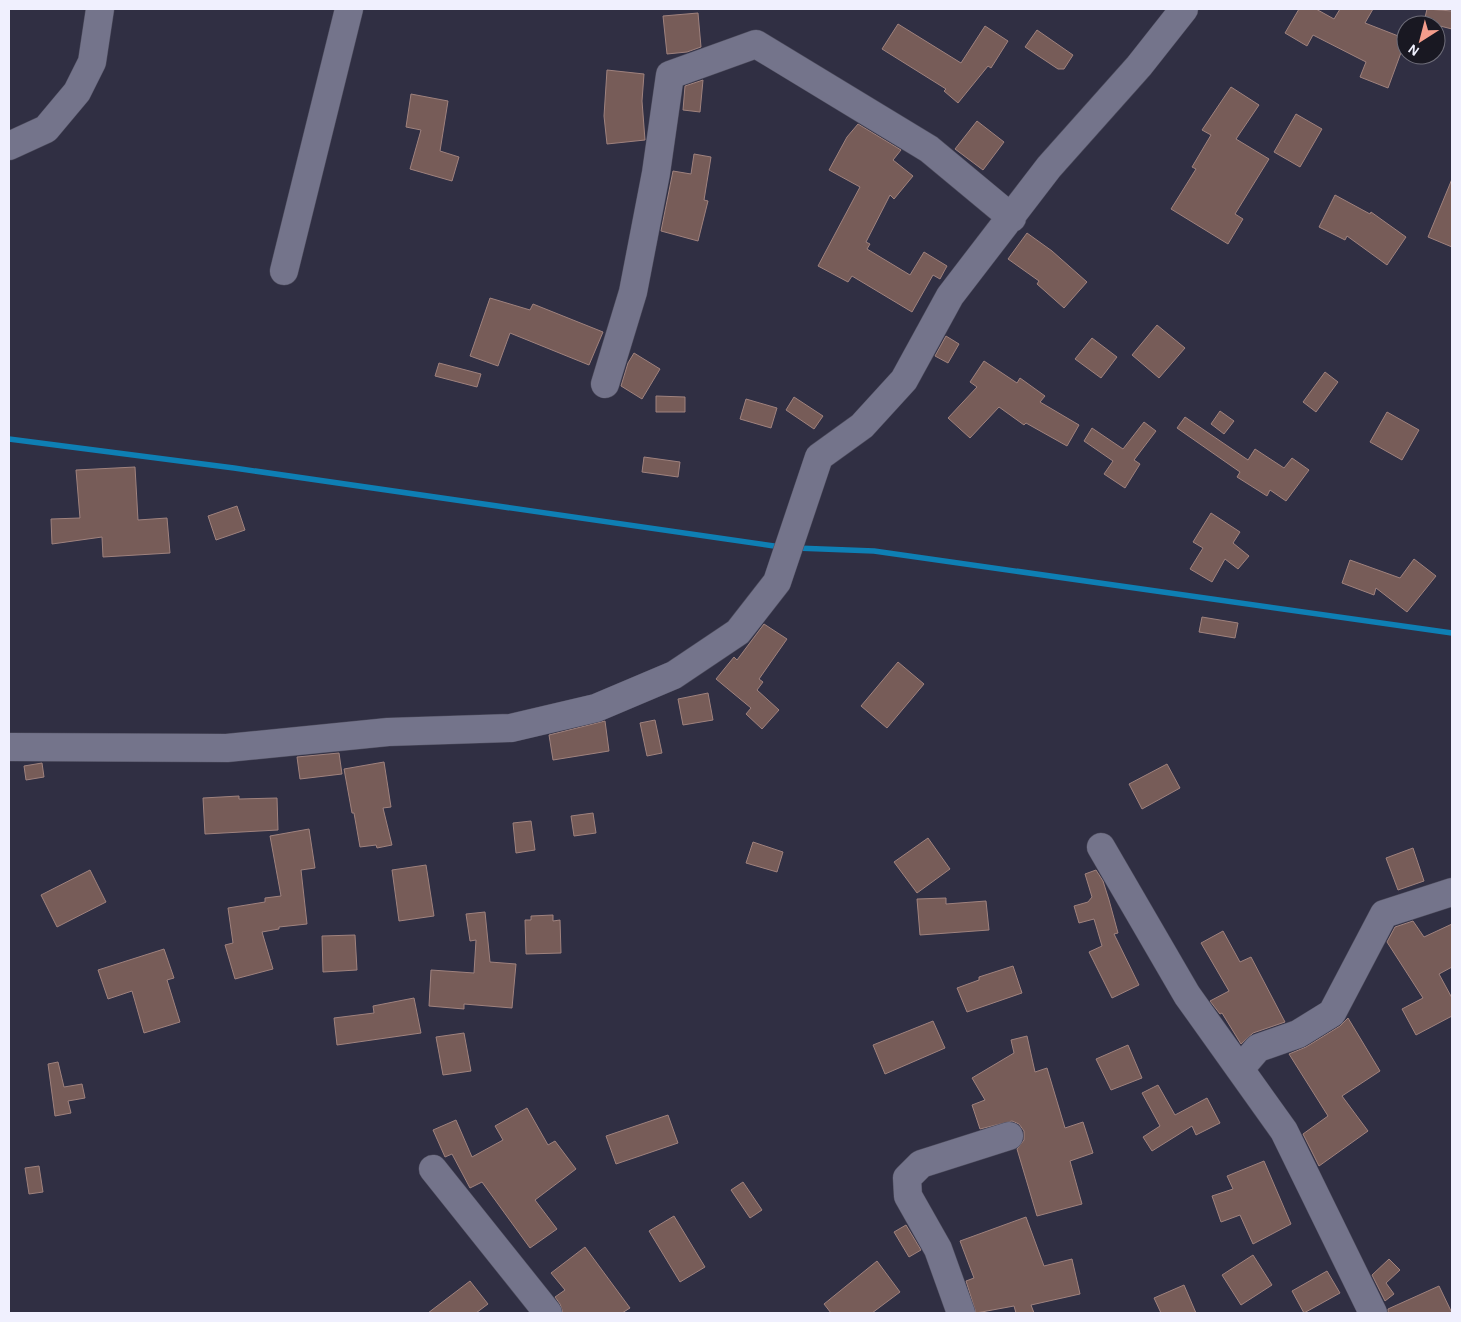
<svg xmlns="http://www.w3.org/2000/svg" width="1461" height="1322" font-family="'Alegreya Sans',sans-serif">
<rect width="100%" height="100%" fill="#302f43"/>
<g fill="none" stroke-linecap="round" stroke-linejoin="round">
<!-- stream -->
<path stroke="#0e7fb4" stroke-width="5.5" d="M 9,439 L 234,468 L 781,547
M 796,548 L 874,551 L 1452,633"/>
</g>
<!-- building -->
<path fill="#775c58" stroke="#9f827e" d="M 1299,9 L 1316,9 L 1334,19 L 1340,9 L 1373,9 L 1365,23 L 1406,39 L 1388,88 L 1360,77 L 1366,62 L 1313,35 L 1307,46 L 1285,33 Z
M 1427,9 L 1452,11 L 1452,29 L 1424,22 Z
M 698,13 L 701,47 L 687,52 L 667,54 L 663,16 Z
M 898,24 L 961,63 L 985,26 L 1008,41 L 991,68 L 988,66 L 958,103 L 944,91 L 946,89 L 882,49 Z
M 1037,30 L 1073,55 L 1064,69 L 1058,69 L 1025,47 Z
M 607,70 L 644,74 L 642,101 L 645,140 L 607,144 L 604,116 Z
M 703,80 L 700,112 L 683,110 L 685,86 Z
M 1231,87 L 1259,105 L 1236,139 L 1269,159 L 1235,214 L 1243,219 L 1228,244 L 1171,209 L 1196,169 L 1192,167 L 1211,135 L 1202,130 Z
M 411,94 L 448,101 L 440,151 L 459,157 L 452,181 L 410,169 L 421,130 L 406,127 Z
M 1296,114 L 1322,129 L 1300,167 L 1274,152 Z
M 977,121 L 1004,142 L 983,170 L 955,149 Z
M 858,124 L 901,150 L 893,160 L 913,176 L 894,199 L 890,195 L 866,242 L 870,244 L 867,249 L 910,275 L 924,252 L 947,266 L 940,279 L 933,275 L 912,312 L 852,276 L 848,282 L 818,266 L 860,187 L 829,170 L 847,137 Z
M 694,154 L 711,157 L 704,200 L 708,201 L 698,241 L 661,231 L 673,171 L 691,174 Z
M 1452,179 L 1452,247 L 1428,237 Z
M 1335,195 L 1370,214 L 1371,212 L 1406,237 L 1387,265 L 1347,236 L 1345,240 L 1319,227 Z
M 1027,233 L 1052,251 L 1087,282 L 1064,308 L 1037,284 L 1039,281 L 1008,259 Z
M 490,298 L 530,310 L 533,304 L 603,332 L 589,365 L 510,333 L 498,366 L 470,356 Z
M 1157,325 L 1185,348 L 1159,378 L 1132,355 Z
M 946,336 L 959,344 L 948,363 L 935,356 Z
M 1092,338 L 1117,357 L 1101,378 L 1075,359 Z
M 634,353 L 660,369 L 642,399 L 621,386 L 628,363 Z
M 984,361 L 1017,383 L 1020,378 L 1045,396 L 1040,402 L 1079,425 L 1067,446 L 1026,423 L 1024,425 L 999,407 L 970,438 L 948,418 L 977,387 L 970,382 Z
M 439,363 L 481,374 L 477,387 L 435,376 Z
M 1325,372 L 1338,382 L 1316,412 L 1303,402 Z
M 656,396 L 685,397 L 685,412 L 656,412 Z
M 794,397 L 823,416 L 814,429 L 786,410 Z
M 746,399 L 777,408 L 771,428 L 740,419 Z
M 1220,411 L 1234,421 L 1224,434 L 1211,424 Z
M 1387,412 L 1419,430 L 1402,460 L 1370,442 Z
M 1185,417 L 1248,460 L 1255,449 L 1284,468 L 1292,458 L 1309,470 L 1286,501 L 1270,490 L 1267,496 L 1237,477 L 1240,472 L 1177,428 Z
M 1144,422 L 1156,431 L 1134,460 L 1140,464 L 1125,488 L 1104,474 L 1113,461 L 1084,441 L 1092,428 L 1123,449 Z
M 644,457 L 680,462 L 678,477 L 642,472 Z
M 135,467 L 138,520 L 167,518 L 170,553 L 103,557 L 102,537 L 52,544 L 51,519 L 80,518 L 76,470 Z
M 237,506 L 245,530 L 216,540 L 208,516 Z
M 1211,513 L 1240,532 L 1233,543 L 1249,556 L 1238,569 L 1225,559 L 1212,582 L 1190,569 L 1203,548 L 1193,542 Z
M 1414,559 L 1436,576 L 1407,612 L 1376,588 L 1374,595 L 1342,583 L 1350,560 L 1400,578 Z
M 1202,617 L 1238,623 L 1235,638 L 1199,632 Z
M 764,624 L 787,639 L 759,679 L 763,682 L 757,690 L 779,710 L 762,729 L 746,714 L 751,708 L 716,679 L 734,657 L 737,660 Z
M 898,662 L 924,684 L 887,728 L 861,706 Z
M 708,693 L 713,720 L 683,725 L 678,699 Z
M 655,720 L 662,753 L 647,756 L 640,723 Z
M 605,721 L 609,751 L 553,760 L 549,735 Z
M 339,753 L 342,774 L 300,779 L 297,757 Z
M 384,762 L 391,807 L 383,808 L 392,845 L 377,848 L 376,845 L 360,847 L 354,813 L 352,813 L 344,769 Z
M 42,763 L 44,777 L 26,780 L 24,766 Z
M 1167,764 L 1180,788 L 1142,809 L 1129,784 Z
M 239,796 L 239,799 L 277,798 L 278,830 L 205,834 L 203,798 Z
M 593,813 L 596,833 L 574,836 L 571,816 Z
M 531,821 L 535,850 L 516,853 L 513,823 Z
M 309,829 L 315,868 L 301,870 L 307,924 L 279,927 L 279,929 L 262,932 L 273,969 L 235,979 L 225,945 L 233,943 L 228,908 L 265,902 L 265,898 L 281,896 L 270,836 Z
M 928,838 L 950,869 L 917,893 L 894,862 Z
M 753,842 L 783,852 L 777,872 L 746,863 Z
M 1413,848 L 1424,881 L 1398,890 L 1386,858 Z
M 426,865 L 434,916 L 399,921 L 392,870 Z
M 90,870 L 106,902 L 57,927 L 41,895 Z
M 1096,870 L 1103,881 L 1109,900 L 1118,933 L 1114,934 L 1139,985 L 1112,998 L 1089,952 L 1102,946 L 1094,919 L 1079,923 L 1074,906 L 1088,902 L 1092,897 L 1085,874 Z
M 946,898 L 946,904 L 986,901 L 989,930 L 920,935 L 917,899 Z
M 485,912 L 490,962 L 516,964 L 512,1008 L 464,1004 L 464,1009 L 429,1006 L 431,970 L 474,973 L 476,940 L 470,941 L 466,914 Z
M 553,915 L 553,921 L 560,920 L 561,953 L 526,954 L 525,920 L 531,920 L 531,916 Z
M 1413,921 L 1424,937 L 1452,924 L 1452,967 L 1439,974 L 1452,998 L 1452,1016 L 1416,1035 L 1402,1009 L 1423,998 L 1387,942 L 1395,927 Z
M 1223,931 L 1240,962 L 1251,957 L 1285,1022 L 1253,1033 L 1241,1044 L 1222,1013 L 1220,1014 L 1210,1001 L 1229,991 L 1201,943 Z
M 355,935 L 357,970 L 323,972 L 322,936 Z
M 164,949 L 174,978 L 167,980 L 180,1022 L 144,1033 L 132,991 L 108,999 L 98,970 Z
M 1013,966 L 1022,993 L 967,1012 L 957,988 L 979,980 L 979,977 Z
M 414,998 L 421,1033 L 337,1045 L 334,1018 L 374,1013 L 373,1006 Z
M 1348,1018 L 1380,1071 L 1342,1096 L 1368,1131 L 1319,1166 L 1303,1134 L 1328,1116 L 1289,1054 L 1306,1047 L 1340,1026 Z
M 933,1021 L 945,1048 L 885,1074 L 873,1045 Z
M 464,1033 L 471,1071 L 443,1075 L 436,1037 Z
M 1027,1036 L 1035,1072 L 1047,1068 L 1065,1128 L 1083,1122 L 1093,1153 L 1070,1161 L 1082,1204 L 1037,1216 L 1017,1149 L 1024,1140 L 1024,1131 L 1019,1124 L 1012,1121 L 980,1129 L 972,1105 L 985,1100 L 972,1078 L 1014,1053 L 1011,1040 Z
M 1128,1045 L 1142,1078 L 1111,1090 L 1096,1059 Z
M 58,1062 L 64,1087 L 82,1084 L 85,1098 L 68,1101 L 71,1113 L 55,1116 L 48,1064 Z
M 1158,1085 L 1175,1115 L 1207,1098 L 1220,1123 L 1196,1135 L 1192,1126 L 1152,1151 L 1143,1137 L 1160,1126 L 1142,1093 Z
M 527,1108 L 548,1145 L 555,1141 L 576,1169 L 535,1200 L 557,1229 L 530,1248 L 482,1182 L 470,1188 L 452,1154 L 445,1157 L 433,1130 L 456,1120 L 472,1157 L 503,1140 L 495,1126 Z
M 668,1115 L 678,1143 L 616,1164 L 606,1136 Z
M 1264,1161 L 1291,1224 L 1253,1244 L 1240,1215 L 1221,1222 L 1212,1196 L 1233,1189 L 1227,1176 Z
M 39,1166 L 43,1192 L 29,1194 L 25,1168 Z
M 743,1182 L 762,1210 L 750,1218 L 731,1190 Z
M 674,1216 L 705,1267 L 680,1282 L 649,1231 Z
M 1026,1217 L 1044,1266 L 1072,1259 L 1080,1294 L 1031,1305 L 1034,1313 L 1016,1313 L 1014,1306 L 976,1313 L 966,1281 L 974,1278 L 960,1241 Z
M 906,1225 L 921,1250 L 909,1257 L 894,1232 Z
M 585,1247 L 630,1308 L 622,1313 L 563,1313 L 560,1304 L 555,1297 L 565,1290 L 551,1273 Z
M 1253,1255 L 1272,1285 L 1241,1305 L 1222,1275 Z
M 1389,1259 L 1400,1270 L 1386,1283 L 1394,1294 L 1385,1301 L 1372,1275 Z
M 877,1261 L 900,1292 L 872,1313 L 831,1313 L 824,1304 Z
M 1327,1271 L 1340,1293 L 1304,1313 L 1292,1291 Z
M 470,1281 L 488,1304 L 476,1313 L 428,1313 Z
M 1184,1285 L 1196,1313 L 1161,1313 L 1154,1298 Z
M 1439,1286 L 1452,1313 L 1388,1313 L 1388,1309 Z"/>
<g fill="none" stroke-linecap="round" stroke-linejoin="round">
<defs>
<path id="minor" d="M 9,146 L 46,129 L 77,92 L 92,62 L 100,9
M 284,271 L 349,9
M 605,384 L 633,292 L 656,173 L 670,75 L 756,44 L 929,149 L 1012,218
M 9,747 L 227,748 L 388,732 L 511,728 L 596,708 L 674,675 L 738,632 L 777,582 L 819,457 L 862,426 L 904,380 L 950,296 L 1049,167 L 1139,66 L 1184,9
M 1101,847 L 1187,995 L 1284,1131 L 1373,1313
M 1240,1069 L 1258,1048 L 1298,1034 L 1332,1013 L 1384,914 L 1452,892
M 433,1169 L 548,1313
M 961,1313 L 938,1249 L 908,1196 L 907,1178 L 921,1164 L 1009,1136"/>
</defs>
<!-- minor casing -->
<use href="#minor" stroke="#4c4b5c" stroke-width="29"/>
<!-- minor -->
<use href="#minor" stroke="#74748b" stroke-width="28"/>
</g>
<!-- border -->
<rect width="1461" height="1322" fill="none" stroke="#f0f0fe" stroke-width="20"/>
<!-- north arrow -->
<g transform="translate(1421 40) rotate(216)"><circle r="24" fill="#191822" stroke="#6f6e7a"/>
<path d="M0-4L9 19L0 12L-9 19Z" fill="#f49d8c"/>
<text y="-8" font-size="14" font-weight="bold" text-anchor="middle" fill="#f0f0fe">N</text>
</g>
</svg>
